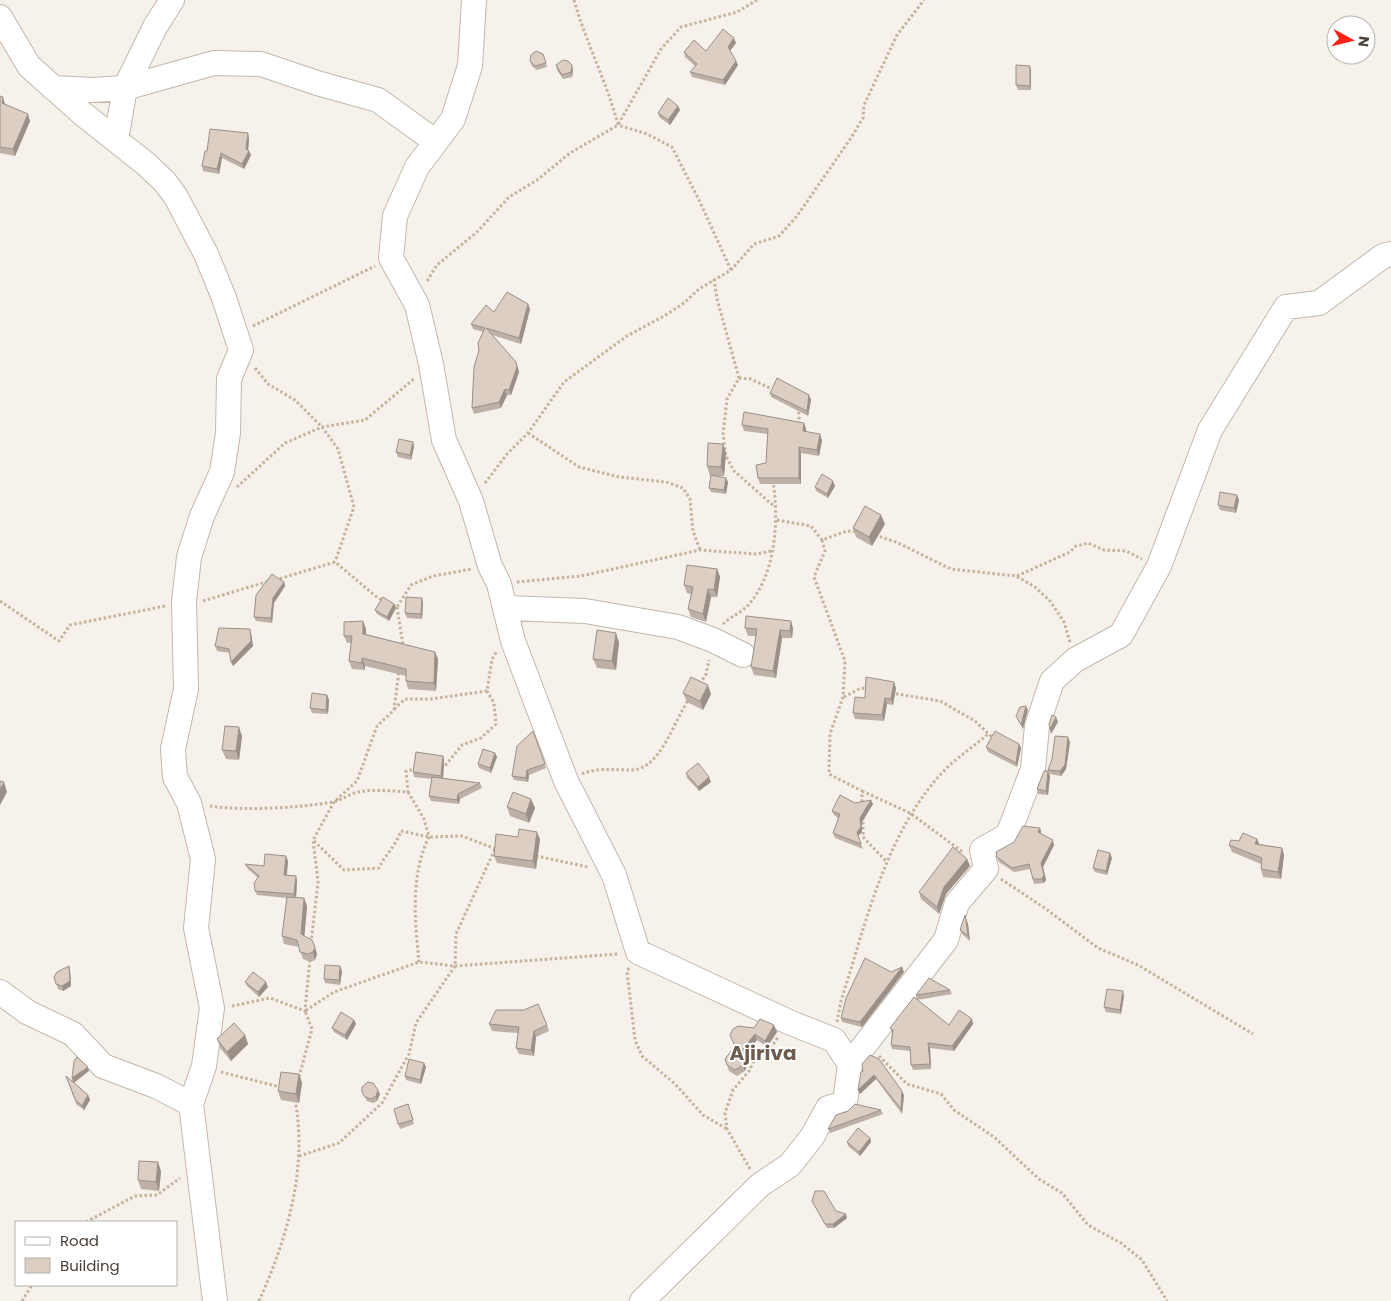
<svg xmlns="http://www.w3.org/2000/svg" width="1391" height="1301" font-family="Poppins,sans-serif">
<rect width="100%" height="100%" fill="#f6f1ea"/>
<g fill="none" stroke-linecap="round" stroke-linejoin="round">
<defs>
<path id="minor" d="M 474,0 L 470,66 L 453,119 L 417,167 L 395,216 L 391,258 L 417,305 L 431,364 L 444,440 L 471,501 L 490,566 L 499,584 L 513,641 L 566,781 L 614,875 L 638,952 L 791,1023 L 834,1040 L 850,1064
M 0,17 L 29,66 L 83,114 L 146,164 L 165,182 L 176,197 L 206,254 L 224,298 L 241,350 L 229,379 L 228,433 L 222,472 L 202,516 L 189,557 L 184,602 L 186,689 L 173,749 L 175,777 L 189,803 L 203,859 L 196,928 L 212,1008 L 204,1066 L 191,1104 L 215,1301
M 53,88 L 93,90 L 125,88 L 214,63 L 261,64 L 317,83 L 378,100 L 436,142
M 116,140 L 125,88 L 155,27 L 172,0
M 505,608 L 585,611 L 678,627 L 713,640 L 743,655
M 0,992 L 27,1012 L 73,1034 L 103,1066 L 156,1086 L 191,1104
M 642,1301 L 760,1185 L 790,1165 L 812,1137 L 828,1108 L 845,1103 L 850,1064 L 946,940 L 957,903 L 986,869 L 982,850 L 1008,835 L 1033,769 L 1037,726 L 1052,681 L 1075,660 L 1121,635 L 1159,566 L 1210,430 L 1286,307 L 1319,303 L 1383,256 L 1391,254"/>
</defs>
<!-- minor casing -->
<use href="#minor" stroke="#c2b8ac" stroke-width="26"/>
<!-- path -->
<path stroke="#c5b29c" stroke-width="3" stroke-dasharray="2.5 2.5" stroke-linecap="butt" d="M 574,0 C 586,43 607,82 618,125 L 647,134 L 672,147 L 699,200 L 731,270
M 714,279 L 717,299 L 739,378 L 727,399 L 723,434 L 726,456 L 734,471 L 775,507
M 427,281 L 437,265 L 477,232 L 509,197 L 537,180 L 570,153 L 618,125 L 661,49 L 681,27 L 737,12 L 757,0
M 253,326 L 375,266
M 255,368 L 268,384 L 295,400 L 322,427 L 338,449 L 354,507 L 335,562
M 739,378 L 751,379 L 774,390
M 798,407 L 800,426
M 528,433 L 579,467 L 619,477 L 666,482 L 683,488 L 690,499 L 693,531 L 700,550
M 485,483 L 507,454 L 528,433 L 564,382 L 627,336 L 664,316 L 684,303 L 699,289 L 731,270 L 754,244 L 779,236 L 797,216 L 851,138 L 863,118 L 864,105 L 897,35 L 924,0
M 237,487 L 285,443 L 322,427 L 365,420 L 415,378
M 777,520 L 811,526 L 822,540 L 847,531 L 857,532
M 875,535 L 896,542 L 951,569 L 1016,576 L 1035,587 L 1050,601 L 1064,622 L 1070,642
M 822,540 L 825,551 L 814,577 L 845,661 L 843,697 L 830,734 L 829,774 L 862,791 L 862,804
M 1017,576 L 1070,552 L 1076,546 L 1088,543 L 1104,550 L 1126,551 L 1142,559
M 275,580 L 335,562 L 378,598 L 385,601
M 517,582 L 581,576 L 700,550 L 756,554 L 771,551
M 0,601 L 59,641 L 70,625 L 165,606
M 203,601 L 269,581
M 393,605 L 397,607 L 411,585 L 433,576 L 472,569
M 397,607 L 403,645
M 723,624 C 731,616 742,613 750,603 C 776,572 779,520 773,481
M 700,684 L 706,674 L 709,660
M 891,693 L 940,701 L 975,721 L 994,739
M 844,697 L 861,688 L 868,689
M 394,709 L 405,699 L 431,699 L 487,691 L 492,659 L 497,651
M 441,767 L 444,767 L 462,745 L 481,738 L 496,724 L 494,703 L 487,691
M 582,774 C 597,767 616,770 631,770 C 661,770 674,720 689,699
M 862,791 L 910,813 L 964,853
M 408,792 L 424,819 L 429,837 C 410,875 415,922 419,962
M 210,806 C 244,811 298,808 333,802 C 342,800 349,794 358,792 C 374,789 392,791 408,792 L 406,771 L 415,769
M 863,817 L 863,837 L 886,861
M 314,841 L 344,870 L 379,868 C 386,853 394,849 401,831 L 429,837 L 462,836 L 496,849
M 536,856 L 588,867
M 1001,879 L 1046,909 L 1098,948 L 1138,965 L 1253,1034
M 311,943 L 318,882 L 313,840 L 334,802 L 357,781 L 377,726 L 394,710 L 399,671
M 629,968 L 627,971 L 635,1040 L 642,1056 L 675,1084 L 703,1115 L 727,1129
M 232,1006 L 270,998 L 305,1011 L 310,959
M 837,1022 L 841,1001 C 866,923 884,839 939,776 C 953,760 972,748 988,734
M 879,1056 L 907,1084 L 941,1094 L 954,1110 L 994,1137 L 1039,1179 L 1062,1193 L 1088,1225 L 1121,1243 L 1142,1260 L 1167,1301
M 221,1072 L 280,1087
M 299,1077 L 312,1029 L 305,1011 L 334,992 L 419,962 L 455,966 L 618,954
M 299,1156 L 339,1143 L 382,1103 L 409,1054 L 416,1023 L 455,966 L 456,934 L 495,849
M 750,1169 L 727,1129 L 725,1113 L 733,1090 L 749,1071 L 758,1053 L 771,1048 L 778,1037
M 86,1222 L 135,1196 L 157,1195 L 180,1178
M 22,1301 L 32,1285
M 259,1301 C 287,1239 308,1168 295,1100"/>
<!-- minor -->
<use href="#minor" stroke="#fff" stroke-width="24"/>
</g>
<!-- wall -->
<path fill="#bdb1a7" d="M 736,43 L 730,51 L 736,61 L 738,65 L 725,85 L 692,77 L 690,72 L 695,66 L 685,57 L 684,52 L 706,51 Z
M 543,54 L 547,67 L 537,70 L 532,66 L 530,61 Z
M 556,65 L 573,70 L 572,77 L 563,79 L 557,70 Z
M 1031,70 L 1031,90 L 1018,90 L 1016,85 Z
M 0,96 L 5,104 L 30,121 L 15,156 L 0,153 L 0,157 Z
M 678,106 L 680,110 L 670,125 L 659,117 L 658,113 Z
M 249,138 L 248,150 L 251,155 L 244,169 L 222,158 L 219,174 L 203,171 L 202,166 L 207,151 Z
M 530,309 L 521,344 L 492,335 L 516,362 L 518,368 L 519,372 L 511,395 L 507,395 L 501,408 L 474,414 L 472,408 L 479,350 L 483,332 L 473,329 L 471,324 L 494,312 Z
M 770,393 L 809,395 L 811,400 L 808,416 L 771,397 Z
M 804,423 L 806,429 L 806,432 L 822,440 L 819,456 L 801,453 L 801,484 L 760,484 L 758,478 L 766,463 L 768,434 L 744,431 L 742,425 Z
M 413,442 L 414,447 L 411,460 L 398,457 L 396,452 Z
M 726,453 L 724,476 L 714,476 L 728,482 L 726,494 L 711,492 L 709,488 L 711,476 L 710,476 L 707,466 Z
M 835,486 L 828,498 L 816,491 L 815,487 Z
M 1239,500 L 1236,513 L 1220,510 L 1218,505 Z
M 885,524 L 872,546 L 856,537 L 853,528 Z
M 717,569 L 720,577 L 717,597 L 711,597 L 706,622 L 691,617 L 688,609 L 691,594 L 687,593 L 684,585 Z
M 284,582 L 285,586 L 274,603 L 272,623 L 256,621 L 254,617 Z
M 422,598 L 423,603 L 422,619 L 407,618 L 405,613 Z
M 394,604 L 396,608 L 389,621 L 377,614 L 375,610 Z
M 745,628 L 793,628 L 792,638 L 782,638 L 776,678 L 754,675 L 751,667 L 756,636 L 748,636 Z
M 366,629 L 366,634 L 435,652 L 438,659 L 436,691 L 408,689 L 406,681 L 406,676 L 365,666 L 365,670 L 352,669 L 349,661 L 351,643 L 347,643 L 344,636 Z
M 251,633 L 253,646 L 233,666 L 230,653 L 217,651 L 215,646 Z
M 619,642 L 616,670 L 597,668 L 593,659 Z
M 896,688 L 893,705 L 887,704 L 884,721 L 855,719 L 853,713 L 865,698 Z
M 683,693 L 711,694 L 703,710 L 687,702 Z
M 327,695 L 329,700 L 328,714 L 312,713 L 310,708 Z
M 533,731 L 546,768 L 529,775 L 528,782 L 514,780 L 512,776 Z
M 242,736 L 239,760 L 226,759 L 222,750 Z
M 1070,742 L 1066,769 L 1061,776 L 1050,774 L 1048,770 Z
M 1019,744 L 1021,748 L 1017,767 L 988,752 L 986,747 Z
M 495,753 L 497,757 L 491,773 L 479,768 L 478,764 Z
M 443,756 L 444,760 L 443,778 L 480,783 L 482,788 L 460,799 L 459,804 L 431,801 L 429,796 L 432,779 L 414,777 L 413,772 Z
M 1048,771 L 1050,776 L 1048,795 L 1038,794 L 1037,789 Z
M 686,773 L 711,782 L 699,791 L 687,778 Z
M 531,799 L 535,808 L 529,823 L 510,816 L 507,807 Z
M 855,803 L 873,804 L 862,822 L 862,832 L 858,836 L 863,849 L 835,838 L 833,833 L 838,818 L 834,815 L 832,811 Z
M 1040,828 L 1041,832 L 1041,834 L 1054,845 L 1043,867 L 1046,880 L 1044,883 L 1034,884 L 1030,869 L 1014,872 L 999,862 L 997,857 Z
M 540,839 L 536,869 L 497,863 L 494,856 Z
M 1257,839 L 1259,844 L 1282,848 L 1284,855 L 1281,879 L 1263,877 L 1261,869 L 1261,864 L 1232,852 L 1229,845 L 1239,841 Z
M 1112,858 L 1107,875 L 1095,872 L 1093,868 Z
M 967,859 L 970,866 L 946,894 L 939,914 L 921,899 L 919,892 Z
M 288,861 L 287,875 L 296,876 L 297,881 L 296,898 L 304,898 L 307,906 L 304,936 L 317,954 L 315,960 L 310,962 L 303,959 L 299,947 L 284,944 L 282,936 L 287,898 L 257,895 L 255,891 L 258,878 L 247,868 L 245,864 L 264,866 Z
M 965,915 L 968,924 L 970,941 L 962,934 L 960,930 Z
M 69,966 L 70,970 L 71,986 L 63,991 L 58,989 L 54,977 Z
M 342,971 L 340,985 L 325,983 L 324,979 Z
M 891,972 L 904,972 L 862,1027 L 842,1022 L 841,1018 Z
M 245,982 L 268,987 L 259,997 L 247,986 Z
M 950,990 L 952,994 L 917,1000 L 949,1025 L 972,1019 L 973,1024 L 954,1051 L 930,1048 L 931,1069 L 913,1070 L 911,1065 L 910,1051 L 892,1049 L 891,1045 L 892,1033 L 890,1028 L 917,1000 L 916,995 Z
M 1124,996 L 1121,1014 L 1106,1012 L 1104,1007 Z
M 354,1020 L 356,1024 L 347,1040 L 334,1032 L 332,1028 Z
M 489,1024 L 547,1025 L 549,1031 L 536,1037 L 534,1056 L 519,1054 L 516,1048 L 518,1033 L 492,1031 Z
M 774,1025 L 777,1032 L 767,1047 L 757,1040 L 744,1056 L 747,1065 L 745,1071 L 737,1076 L 729,1071 L 727,1065 L 735,1046 L 754,1028 Z
M 245,1035 L 248,1044 L 231,1061 L 220,1048 L 217,1039 Z
M 862,1064 L 904,1095 L 902,1114 L 876,1079 L 860,1094 L 858,1090 L 863,1071 Z
M 426,1067 L 421,1084 L 406,1080 L 405,1076 Z
M 89,1071 L 74,1083 L 88,1095 L 90,1100 L 84,1110 L 76,1104 L 66,1076 L 73,1082 Z
M 299,1074 L 302,1083 L 299,1103 L 281,1100 L 278,1091 Z
M 362,1092 L 380,1094 L 377,1101 L 373,1103 L 367,1101 Z
M 408,1104 L 414,1124 L 400,1129 L 398,1124 Z
M 881,1110 L 883,1114 L 830,1133 L 828,1129 Z
M 870,1138 L 871,1142 L 860,1156 L 848,1146 L 847,1142 Z
M 161,1171 L 159,1191 L 141,1189 L 138,1180 Z
M 812,1201 L 847,1218 L 834,1228 L 827,1228 L 814,1205 Z"/>
<!-- shaded-wall -->
<path fill="#9a9088" d="M 734,38 L 736,43 L 729,52 L 728,47 Z
M 736,61 L 738,65 L 725,85 L 723,80 Z
M 572,65 L 573,70 L 572,77 L 571,72 Z
M 1030,66 L 1031,70 L 1031,90 L 1030,86 Z
M 3,97 L 5,104 L 4,109 L 2,103 Z
M 678,106 L 680,110 L 670,125 L 668,120 Z
M 28,114 L 30,121 L 15,156 L 13,149 Z
M 248,133 L 249,138 L 248,153 L 249,151 L 251,155 L 244,169 L 242,164 L 246,149 Z
M 221,153 L 222,158 L 219,174 L 217,169 Z
M 528,304 L 530,309 L 521,344 L 519,338 Z
M 516,362 L 519,372 L 511,395 L 509,390 Z
M 505,389 L 507,395 L 501,408 L 499,402 Z
M 809,395 L 811,400 L 808,416 L 807,411 Z
M 804,423 L 806,429 L 805,437 L 803,431 Z
M 820,434 L 822,440 L 819,456 L 817,450 Z
M 413,442 L 414,447 L 411,460 L 410,455 Z
M 723,444 L 726,453 L 724,476 L 721,467 Z
M 799,447 L 801,453 L 801,484 L 799,478 Z
M 726,478 L 728,482 L 726,494 L 724,490 Z
M 833,481 L 835,486 L 828,498 L 827,494 Z
M 1237,495 L 1239,500 L 1236,513 L 1234,508 Z
M 881,515 L 885,524 L 872,546 L 869,537 Z
M 717,569 L 720,577 L 717,597 L 714,590 Z
M 284,582 L 285,586 L 274,603 L 272,623 L 271,618 L 273,598 Z
M 708,589 L 711,597 L 706,622 L 703,614 Z
M 422,598 L 423,603 L 422,619 L 421,614 Z
M 394,604 L 396,608 L 389,621 L 387,617 Z
M 363,621 L 366,629 L 366,641 L 363,634 Z
M 791,621 L 793,628 L 792,638 L 790,631 Z
M 250,629 L 251,633 L 253,646 L 233,666 L 231,662 Z
M 780,630 L 782,638 L 776,678 L 773,671 Z
M 616,633 L 619,642 L 616,670 L 612,661 Z
M 435,652 L 438,659 L 436,691 L 434,683 Z
M 362,658 L 365,666 L 365,670 L 362,663 Z
M 894,682 L 896,688 L 893,705 L 891,699 Z
M 708,685 L 711,694 L 703,710 L 700,701 Z
M 327,695 L 329,700 L 328,714 L 326,710 Z
M 885,698 L 887,704 L 884,721 L 882,715 Z
M 1026,706 L 1028,710 L 1023,729 L 1021,725 Z
M 1056,717 L 1058,722 L 1051,734 L 1050,729 Z
M 239,727 L 242,736 L 239,760 L 236,751 Z
M 1068,737 L 1070,742 L 1066,769 L 1061,776 L 1060,771 Z
M 1019,744 L 1021,748 L 1017,767 L 1016,763 Z
M 495,753 L 497,757 L 491,773 L 490,768 Z
M 443,756 L 444,760 L 443,781 L 441,776 Z
M 527,770 L 529,775 L 528,782 L 526,778 Z
M 1048,771 L 1050,776 L 1048,795 L 1046,791 Z
M 709,777 L 711,782 L 699,791 L 698,787 Z
M 4,782 L 7,792 L 0,805 L 0,790 Z
M 458,794 L 460,799 L 459,804 L 457,800 Z
M 531,799 L 535,808 L 529,823 L 526,814 Z
M 871,800 L 873,804 L 862,822 L 862,832 L 858,836 L 857,832 L 860,818 Z
M 1040,828 L 1041,832 L 1039,837 L 1038,832 Z
M 537,832 L 540,839 L 536,869 L 533,861 Z
M 1257,839 L 1260,846 L 1255,844 Z
M 1053,840 L 1054,845 L 1043,867 L 1046,880 L 1044,883 L 1042,879 L 1041,863 Z
M 1282,848 L 1284,855 L 1281,879 L 1278,872 Z
M 1110,853 L 1112,858 L 1107,875 L 1106,871 Z
M 286,856 L 288,861 L 286,879 L 284,875 Z
M 967,859 L 970,866 L 946,894 L 939,914 L 937,907 L 944,887 Z
M 296,876 L 297,881 L 296,899 L 294,894 Z
M 304,898 L 307,906 L 304,941 L 301,934 Z
M 966,920 L 968,924 L 970,941 L 968,936 Z
M 315,947 L 317,954 L 315,960 L 313,952 Z
M 69,966 L 70,970 L 71,986 L 63,991 L 62,986 Z
M 340,966 L 342,971 L 340,985 L 339,980 Z
M 902,967 L 904,972 L 862,1027 L 860,1022 Z
M 266,982 L 268,987 L 259,997 L 258,992 Z
M 1123,991 L 1124,996 L 1121,1014 L 1120,1010 Z
M 972,1019 L 973,1024 L 954,1051 L 952,1046 Z
M 354,1020 L 356,1024 L 347,1040 L 345,1035 Z
M 774,1025 L 777,1032 L 767,1047 L 765,1041 Z
M 534,1031 L 536,1037 L 534,1056 L 531,1050 Z
M 755,1034 L 757,1040 L 744,1056 L 747,1065 L 745,1071 L 743,1065 L 742,1050 Z
M 245,1035 L 248,1044 L 231,1061 L 227,1052 Z
M 928,1043 L 930,1048 L 931,1069 L 930,1064 Z
M 424,1063 L 426,1067 L 421,1084 L 420,1080 Z
M 88,1067 L 89,1071 L 73,1083 L 72,1078 Z
M 299,1074 L 302,1083 L 299,1103 L 296,1094 Z
M 874,1075 L 876,1079 L 860,1094 L 858,1090 Z
M 378,1090 L 380,1094 L 377,1101 L 376,1096 Z
M 902,1091 L 904,1095 L 902,1114 L 901,1109 Z
M 88,1095 L 90,1100 L 84,1110 L 82,1106 Z
M 870,1138 L 871,1142 L 860,1156 L 859,1152 Z
M 158,1162 L 161,1171 L 159,1191 L 156,1182 Z
M 846,1214 L 847,1218 L 834,1228 L 833,1224 Z"/>
<!-- building -->
<path fill="#dccec2" stroke="#9a9088" d="M 723,29 L 734,38 L 728,47 L 736,61 L 723,80 L 690,72 L 697,64 L 684,52 L 694,40 L 706,51 Z
M 536,51 L 543,54 L 546,63 L 535,66 L 530,61 L 531,55 Z
M 563,60 L 568,61 L 572,65 L 571,72 L 562,75 L 556,65 Z
M 1016,65 L 1030,66 L 1030,86 L 1016,85 Z
M 0,96 L 3,97 L 2,103 L 28,114 L 13,149 L 0,147 Z
M 668,98 L 678,106 L 668,120 L 658,113 Z
M 210,129 L 248,133 L 246,149 L 249,151 L 242,164 L 221,153 L 217,169 L 202,166 L 205,151 L 207,151 Z
M 507,292 L 528,304 L 519,338 L 486,328 L 516,362 L 517,367 L 509,390 L 505,389 L 499,402 L 472,408 L 474,367 L 479,350 L 478,343 L 485,328 L 471,324 L 486,305 L 494,312 Z
M 777,378 L 809,395 L 807,411 L 770,393 Z
M 744,412 L 804,423 L 803,431 L 820,434 L 817,450 L 799,447 L 799,478 L 758,478 L 756,465 L 766,463 L 768,429 L 742,425 Z
M 399,439 L 413,442 L 410,455 L 396,452 Z
M 708,443 L 723,444 L 721,467 L 707,466 Z
M 822,474 L 833,481 L 827,494 L 815,487 Z
M 711,475 L 726,478 L 724,490 L 709,488 Z
M 1220,492 L 1237,495 L 1234,508 L 1218,505 Z
M 865,506 L 881,515 L 869,537 L 853,528 Z
M 687,565 L 717,569 L 714,590 L 708,589 L 703,614 L 688,609 L 693,587 L 684,585 Z
M 272,574 L 284,582 L 273,598 L 271,618 L 254,617 L 256,595 Z
M 383,597 L 394,604 L 387,617 L 375,610 Z
M 406,597 L 422,598 L 421,614 L 405,613 Z
M 746,616 L 791,621 L 790,631 L 780,630 L 773,671 L 751,667 L 757,629 L 745,628 Z
M 363,621 L 363,634 L 435,652 L 434,683 L 406,681 L 406,669 L 362,658 L 362,663 L 349,661 L 352,636 L 344,636 L 344,622 Z
M 219,628 L 250,629 L 251,641 L 231,662 L 229,649 L 215,646 Z
M 597,630 L 616,633 L 612,661 L 593,659 Z
M 691,677 L 708,685 L 700,701 L 683,693 Z
M 866,677 L 894,682 L 891,699 L 885,698 L 882,715 L 853,713 L 855,697 L 865,698 Z
M 312,693 L 327,695 L 326,710 L 310,708 Z
M 1026,706 L 1021,725 L 1016,716 L 1020,707 Z
M 1052,715 L 1056,717 L 1050,729 L 1049,724 Z
M 225,726 L 239,727 L 236,751 L 222,750 Z
M 533,731 L 545,764 L 527,770 L 526,778 L 512,776 L 517,746 Z
M 995,731 L 1019,744 L 1016,763 L 986,747 Z
M 1055,736 L 1068,737 L 1065,765 L 1060,771 L 1048,770 L 1052,759 Z
M 483,749 L 495,753 L 490,768 L 478,764 Z
M 416,752 L 443,756 L 441,776 L 413,772 Z
M 698,763 L 709,777 L 698,787 L 686,773 Z
M 1044,771 L 1048,771 L 1046,791 L 1037,789 Z
M 432,777 L 480,783 L 458,794 L 457,800 L 429,796 Z
M 0,781 L 4,782 L 0,790 Z
M 513,792 L 531,799 L 526,814 L 507,807 Z
M 840,795 L 855,803 L 871,800 L 860,818 L 861,827 L 857,832 L 861,844 L 833,833 L 840,814 L 832,811 Z
M 1023,826 L 1040,828 L 1038,832 L 1053,840 L 1041,863 L 1044,875 L 1042,879 L 1033,879 L 1029,864 L 1012,868 L 997,857 L 996,852 L 1014,842 Z
M 519,829 L 537,832 L 533,861 L 494,856 L 496,834 L 518,837 Z
M 1243,833 L 1257,839 L 1255,844 L 1282,848 L 1278,872 L 1261,869 L 1262,858 L 1229,845 L 1231,840 L 1239,841 Z
M 953,847 L 967,859 L 944,887 L 937,907 L 919,892 Z
M 1098,850 L 1110,853 L 1106,871 L 1093,868 Z
M 265,854 L 286,856 L 284,875 L 296,876 L 294,894 L 255,891 L 254,883 L 259,876 L 245,864 L 264,866 Z
M 287,897 L 304,898 L 301,934 L 312,940 L 315,947 L 313,952 L 308,954 L 300,952 L 297,940 L 282,936 Z
M 965,915 L 966,920 L 968,936 L 960,930 Z
M 865,958 L 891,972 L 902,967 L 860,1022 L 841,1018 L 846,998 Z
M 325,965 L 340,966 L 339,980 L 324,979 Z
M 69,966 L 70,981 L 62,986 L 56,984 L 54,977 L 57,972 Z
M 253,972 L 266,982 L 258,992 L 245,982 Z
M 929,978 L 950,990 L 916,995 Z
M 1107,989 L 1123,991 L 1120,1010 L 1104,1007 Z
M 914,997 L 949,1025 L 959,1010 L 972,1019 L 952,1046 L 928,1043 L 930,1064 L 911,1065 L 910,1047 L 891,1045 L 893,1030 L 890,1028 Z
M 538,1004 L 547,1025 L 534,1031 L 531,1050 L 516,1048 L 519,1027 L 489,1024 L 496,1010 L 524,1010 Z
M 341,1012 L 354,1020 L 345,1035 L 332,1028 Z
M 760,1019 L 774,1025 L 765,1041 L 755,1034 L 742,1050 L 744,1058 L 743,1065 L 735,1070 L 727,1065 L 725,1059 L 735,1046 L 730,1035 L 733,1029 L 738,1026 L 754,1028 Z
M 234,1023 L 245,1035 L 227,1052 L 217,1039 Z
M 870,1055 L 879,1059 L 902,1091 L 901,1109 L 874,1075 L 858,1090 L 861,1072 L 863,1071 L 862,1064 Z
M 77,1057 L 88,1067 L 72,1078 L 74,1061 Z
M 409,1059 L 424,1063 L 420,1080 L 405,1076 Z
M 281,1072 L 299,1074 L 296,1094 L 278,1091 Z
M 66,1076 L 88,1095 L 82,1106 L 75,1099 Z
M 368,1082 L 373,1083 L 378,1090 L 376,1096 L 371,1099 L 365,1097 L 362,1092 L 362,1087 Z
M 408,1104 L 413,1120 L 398,1124 L 394,1109 Z
M 855,1104 L 881,1110 L 828,1129 L 836,1115 L 848,1111 Z
M 858,1128 L 870,1138 L 859,1152 L 847,1142 Z
M 139,1161 L 158,1162 L 156,1182 L 138,1180 Z
M 815,1191 L 824,1191 L 836,1211 L 846,1214 L 833,1224 L 825,1224 L 812,1201 Z"/>
<g text-anchor="middle" dominant-baseline="central" stroke-width="4" stroke-linejoin="round" paint-order="stroke">
<!-- quarter labels -->
<g font-size="20" font-weight="bold" fill="#6e5d4e" stroke="#fff">
<text x="763" y="1053">Ajiriva</text>
</g>
</g>
<!-- legend -->
<rect x="15" y="1221" width="162" height="65" fill="#ffffff" stroke="#b7b3af"/>
<rect x="25" y="1237" width="25" height="8" fill="#ffffff" stroke="#b7b3af"/>
<text x="60" y="1246" font-size="15" fill="#4b4137">Road</text>
<rect x="25" y="1258" width="25" height="15" fill="#dccec2" stroke="#b7b3af"/>
<text x="60" y="1271" font-size="15" fill="#4b4137">Building</text>
<!-- north arrow -->
<g transform="translate(1351 40) rotate(97)"><circle r="24" fill="#ffffff" stroke="#b7b3af"/>
<path d="M0-4L9 19L0 12L-9 19Z" fill="#ff2018"/>
<text y="-8" font-size="14" font-weight="bold" text-anchor="middle" fill="#4b4137">N</text>
</g>
</svg>
